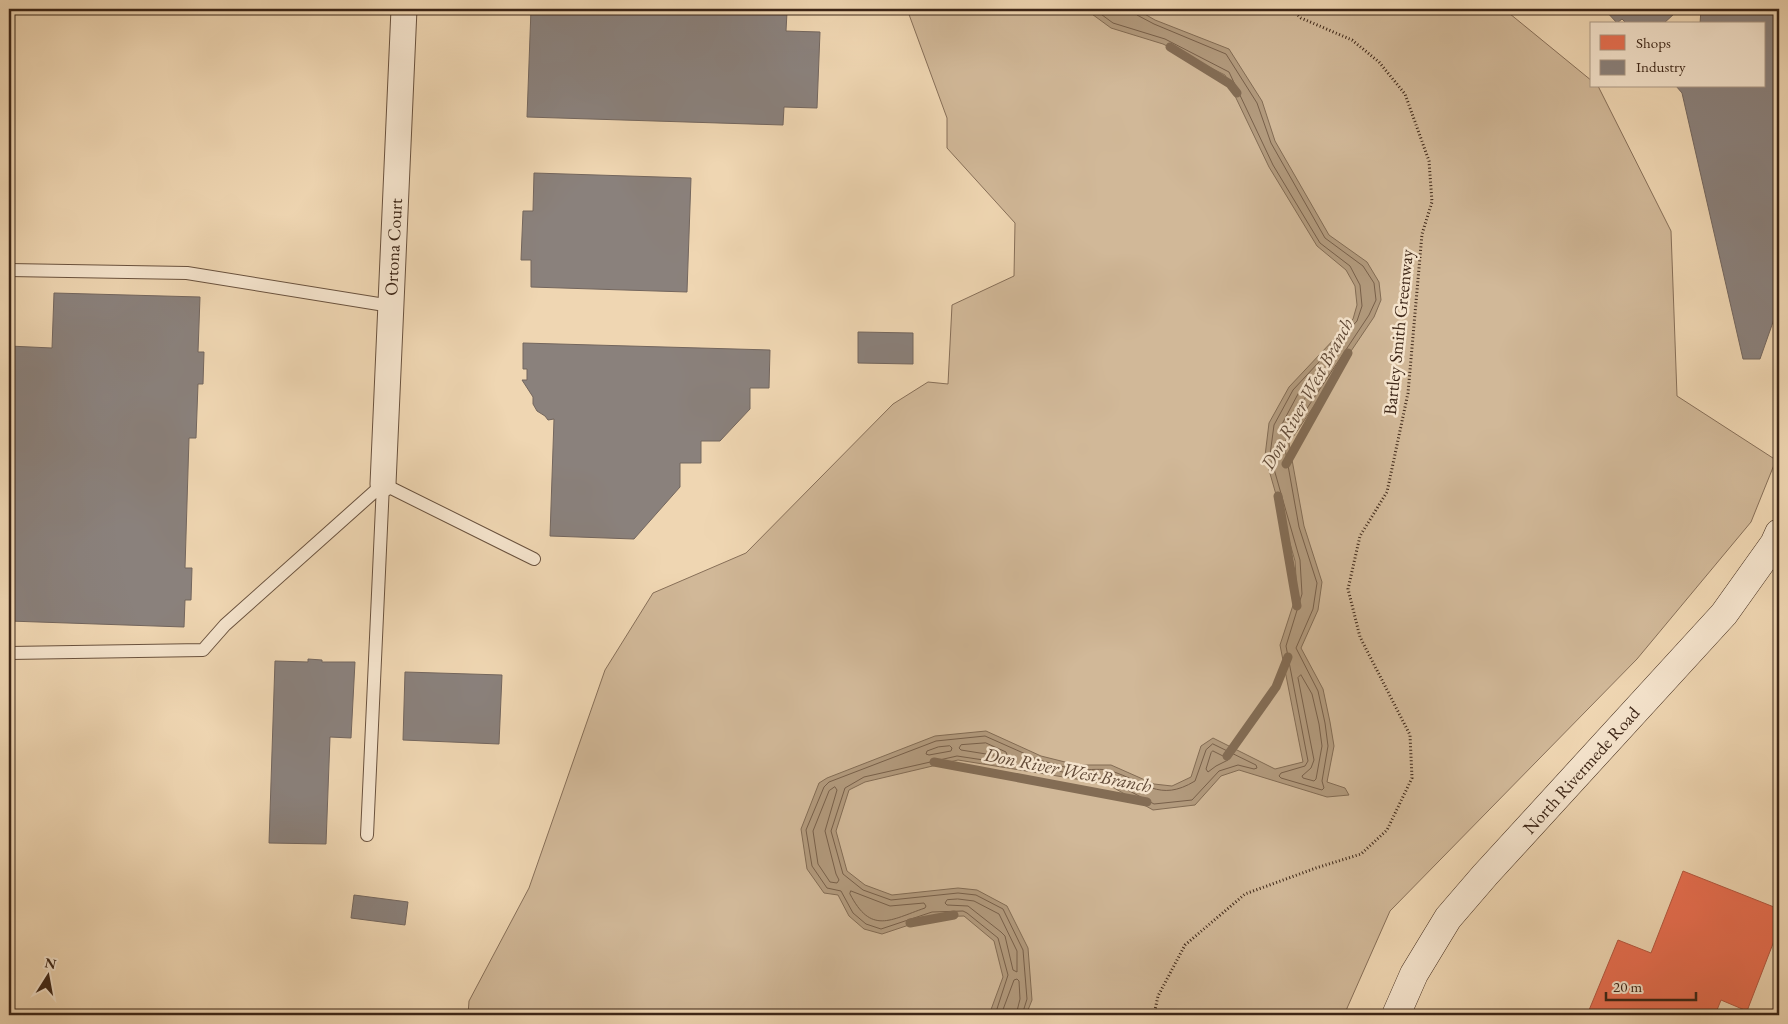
<svg xmlns="http://www.w3.org/2000/svg" width="1788" height="1024" font-family="'EB Garamond',serif">
<rect width="100%" height="100%" fill="#efd6b2"/>
<filter id="stains"><feTurbulence type="fractalNoise" baseFrequency=".004" numOctaves="4"/><feColorMatrix values="0 0 0 0 .2 0 0 0 0 .09 0 0 0 0 .02 0 0 0 .5 -.17"/></filter>
<radialGradient id="worn" r=".72"><stop offset=".6" stop-color="#630" stop-opacity="0"/><stop offset="1" stop-color="#630" stop-opacity=".3"/></radialGradient>
<!-- green -->
<path fill="#d1b898" stroke="#876f58" d="M 907,9 L 1504,9 L 1592,81 L 1592,86 L 1598,86 L 1671,231 L 1677,396 L 1776,460 L 1751,522 L 1637,659 L 1390,911 L 1344,1015 L 468,1015 L 469,1001 L 529,888 L 605,670 L 653,593 L 746,553 L 893,404 L 928,382 L 948,384 L 952,305 L 1014,276 L 1015,223 L 947,148 L 947,118 Z"/>
<!-- water -->
<path fill="#b29a7d" stroke="#836c54" d="M 1085,9 L 1136,9 L 1155,20 L 1229,49 L 1262,101 L 1275,141 L 1329,235 L 1367,262 L 1379,282 L 1381,300 L 1374,317 L 1289,443 L 1304,526 L 1322,582 L 1318,610 L 1301,648 L 1323,689 L 1330,722 L 1334,746 L 1327,782 L 1345,788 L 1349,795 L 1327,797 L 1239,770 L 1221,776 L 1195,805 L 1153,810 L 1107,784 L 958,760 L 865,782 L 849,790 L 836,831 L 847,871 L 865,885 L 892,895 L 958,888 L 977,890 L 1007,906 L 1028,948 L 1032,1000 L 1026,1015 L 989,1015 L 1003,977 L 994,941 L 964,916 L 933,917 L 882,934 L 864,929 L 849,916 L 838,895 L 824,893 L 807,869 L 801,829 L 819,783 L 827,778 L 935,736 L 986,731 L 1041,756 L 1077,765 L 1111,765 L 1154,784 L 1172,786 L 1191,777 L 1201,746 L 1213,738 L 1275,769 L 1303,762 L 1280,645 L 1297,593 L 1295,561 L 1265,456 L 1269,423 L 1289,387 L 1353,319 L 1357,305 L 1355,286 L 1346,270 L 1317,246 L 1269,167 L 1225,75 L 1163,44 L 1111,28 Z"/>
<!-- shops -->
<path fill="#e76f51" stroke="#b45940" d="M 1683,871 L 1779,909 L 1779,928 L 1747,1011 L 1721,1000 L 1715,1015 L 1587,1015 L 1618,940 L 1651,953 Z"/>
<!-- industry -->
<path fill="#8a817c" stroke="#73665e" d="M 531,9 L 686,9 L 787,12 L 786,31 L 820,32 L 817,108 L 784,107 L 783,125 L 527,117 Z
M 1604,9 L 1674,9 L 1674,14 L 1663,24 L 1627,24 L 1622,19 L 1617,23 Z
M 1701,9 L 1779,9 L 1779,305 L 1760,359 L 1743,359 L 1682,93 L 1676,86 L 1764,86 L 1764,24 L 1700,24 Z
M 534,173 L 691,178 L 687,292 L 531,287 L 531,260 L 521,260 L 523,211 L 533,211 Z
M 54,293 L 200,297 L 198,352 L 204,352 L 203,384 L 198,384 L 196,438 L 189,438 L 185,568 L 192,568 L 191,600 L 185,600 L 184,627 L 9,621 L 9,346 L 52,348 Z
M 858,332 L 913,333 L 913,364 L 858,363 Z
M 523,343 L 770,350 L 769,388 L 750,388 L 750,409 L 720,441 L 701,441 L 701,463 L 680,463 L 680,487 L 634,539 L 550,536 L 554,419 L 548,420 L 545,416 L 537,411 L 533,404 L 533,397 L 522,380 L 527,380 L 527,369 L 523,369 Z
M 308,659 L 322,660 L 322,662 L 355,662 L 351,738 L 330,737 L 326,844 L 269,843 L 275,661 L 308,662 Z
M 405,672 L 502,675 L 499,744 L 403,740 Z
M 354,895 L 408,902 L 405,925 L 351,918 Z"/>
<g fill="none" stroke-linecap="round" stroke-linejoin="round">
<!-- shore -->
<path stroke="#78604a" stroke-width="1" d="M 1094,9 L 1113,23 L 1165,39 L 1229,72 L 1273,165 L 1320,243 L 1350,266 L 1360,285 L 1362,306 L 1357,321 L 1293,390 L 1274,425 L 1270,455 L 1300,560 L 1302,594 L 1286,646 L 1308,761 L 1305,766 L 1281,773 L 1279,776 L 1281,778 L 1322,790 L 1324,788 L 1322,781 L 1328,746 L 1325,723 L 1318,691 L 1296,648 L 1313,609 L 1317,583 L 1299,527 L 1284,443 L 1369,315 L 1376,300 L 1374,283 L 1363,266 L 1325,238 L 1271,143 L 1257,103 L 1226,54 L 1154,24 L 1137,15 L 1135,9
M 1312,379 L 1316,379 L 1316,382 L 1286,426 L 1283,427 L 1282,424 L 1298,394 Z
M 1301,675 L 1312,694 L 1319,724 L 1322,746 L 1316,779 L 1314,781 L 1303,778 L 1302,776 L 1311,768 L 1314,760 L 1298,678 Z
M 986,743 L 1006,752 L 1007,755 L 1005,757 L 961,750 L 959,748 L 961,745 Z
M 1213,744 L 1256,765 L 1257,768 L 1254,769 L 1238,765 L 1219,771 L 1192,800 L 1154,804 L 1109,780 L 1079,775 L 1078,773 L 1080,770 C 1089,770 1102,768 1111,771 C 1144,781 1159,803 1195,781 L 1206,750 Z
M 950,746 L 952,748 L 951,751 L 929,755 L 926,754 L 927,751 L 938,747 Z
M 1213,751 L 1227,758 L 1228,760 L 1216,766 L 1208,772 L 1206,769 L 1211,753 Z
M 835,787 L 837,790 L 825,831 L 836,874 L 839,880 L 837,883 L 830,882 L 818,864 L 813,831 L 829,791 Z
M 851,891 L 890,906 L 924,903 L 926,906 L 925,908 C 890,920 871,935 850,894 Z
M 958,899 L 974,901 L 999,914 L 1017,951 L 1017,972 L 1013,970 L 1005,936 L 1001,932 L 968,906 L 947,905 L 945,903 L 947,900 Z
M 995,1015 L 1008,975 L 998,938 L 967,913 L 963,911 L 932,912 L 881,929 L 866,924 L 853,913 L 841,891 L 827,888 L 812,866 L 806,830 L 824,787 L 829,782 L 936,741 L 985,736 L 1039,760 L 1072,769 L 1072,772 L 1070,773 L 957,756 L 864,777 L 845,788 L 831,831 L 843,874 L 863,890 L 891,900 L 958,893 L 976,895 L 1003,909 L 1023,950 L 1027,999 L 1022,1015
M 1001,1015 L 1014,980 L 1017,979 L 1019,981 L 1020,999 L 1016,1015"/>
<!-- stream -->
<path stroke="#836c54" stroke-width="9" d="M 1170,47 L 1230,84 L 1237,93
M 1286,464 L 1348,353
M 1278,496 L 1297,606
M 1227,756 L 1276,687 L 1288,657
M 934,762 L 1147,802
M 910,923 L 954,915"/>
<defs>
<path id="lane" d="M 9,270 L 187,273 L 391,306
M 383,484 L 534,559
M 9,653 L 203,650 L 225,625 L 383,484
M 367,835 L 383,484"/>
<path id="street" d="M 383,484 L 404,9"/>
<path id="secondary" d="M 1396,1015 L 1414,974 L 1448,918 L 1485,875 L 1724,614 L 1774,544 L 1779,533"/>
</defs>
<!-- lane casing -->
<use href="#lane" stroke="#6a523e" stroke-width="14"/>
<!-- street casing -->
<use href="#street" stroke="#6a523e" stroke-width="27"/>
<!-- secondary casing -->
<use href="#secondary" stroke="#3d2617" stroke-width="29"/>
<!-- path -->
<path stroke="#3d2617" stroke-width="3" stroke-dasharray="1 2.5" stroke-linecap="butt" d="M 1154,1015 L 1158,996 L 1185,945 L 1245,894 L 1316,868 L 1361,854 L 1387,830 L 1412,778 L 1410,735 L 1360,637 L 1348,589 L 1360,536 L 1387,492 L 1408,393 L 1422,234 L 1432,202 L 1429,161 L 1405,94 L 1379,62 L 1352,40 L 1301,18 L 1292,9"/>
<!-- lane -->
<use href="#lane" stroke="#f5e4cd" stroke-width="12"/>
<!-- street -->
<use href="#street" stroke="#f5e4cd" stroke-width="25"/>
<!-- secondary -->
<use href="#secondary" stroke="#f5e4cd" stroke-width="28"/>
</g>
<g text-anchor="middle" dominant-baseline="central" stroke-width="5" stroke-linejoin="round" paint-order="stroke">
<!-- street labels -->
<g font-size="18" fill="#3d2617" stroke="#f5e4cd">
<text transform="translate(393 247) rotate(-87)">Ortona Court</text>
<text transform="translate(1398 332) rotate(-84)">Bartley Smith Greenway</text>
<text transform="translate(1581 770) rotate(-48)">North Rivermede Road</text>
</g>
<!-- water labels -->
<g font-size="19" font-style="italic" fill="#604936" stroke="#f5e4cd">
<text transform="translate(1307 394) rotate(-61)">Don River West Branch</text>
<text transform="translate(1068 770) rotate(11)">Don River West Branch</text>
</g>
</g>
<!-- margin -->
<rect width="1788" height="1024" fill="none" stroke="#efd6b2" stroke-width="30"/>
<rect x="10" y="10" width="1768" height="1004" fill="none" stroke="#3d2617" stroke-width="2.5"/>
<rect x="15" y="15" width="1758" height="994" fill="none" stroke="#3d2617"/>
<!-- legend -->
<rect x="1590" y="22" width="175" height="65" fill="#f5e4cd" stroke="#ab9884"/>
<rect x="1600" y="35" width="25" height="15" fill="#e76f51" stroke="#ab9884"/>
<text x="1636" y="48" font-size="15" fill="#3d2617">Shops</text>
<rect x="1600" y="60" width="25" height="15" fill="#8a817c" stroke="#ab9884"/>
<text x="1636" y="72" font-size="15" fill="#3d2617">Industry</text>
<!-- north arrow -->
<g transform="translate(48 976) rotate(11)" stroke="#f5e4cd" stroke-width="4" paint-order="stroke">
<path d="M0-4L9 19L0 12L-9 19Z" fill="#3d2617"/>
<text y="-8" font-size="14" font-weight="bold" text-anchor="middle" fill="#3d2617">N</text>
</g>
<!-- scale -->
<path d="M1606 992v8h90v-8" fill="none" stroke="#3d2617" stroke-width="2.5"/>
<text x="1613" y="992" font-size="15" fill="#3d2617" stroke="#f5e4cd" stroke-width="4" paint-order="stroke">20 m</text>
<rect width="100%" height="100%" filter="url(#stains)"/>
<rect width="100%" height="100%" fill="url(#worn)"/>
</svg>
